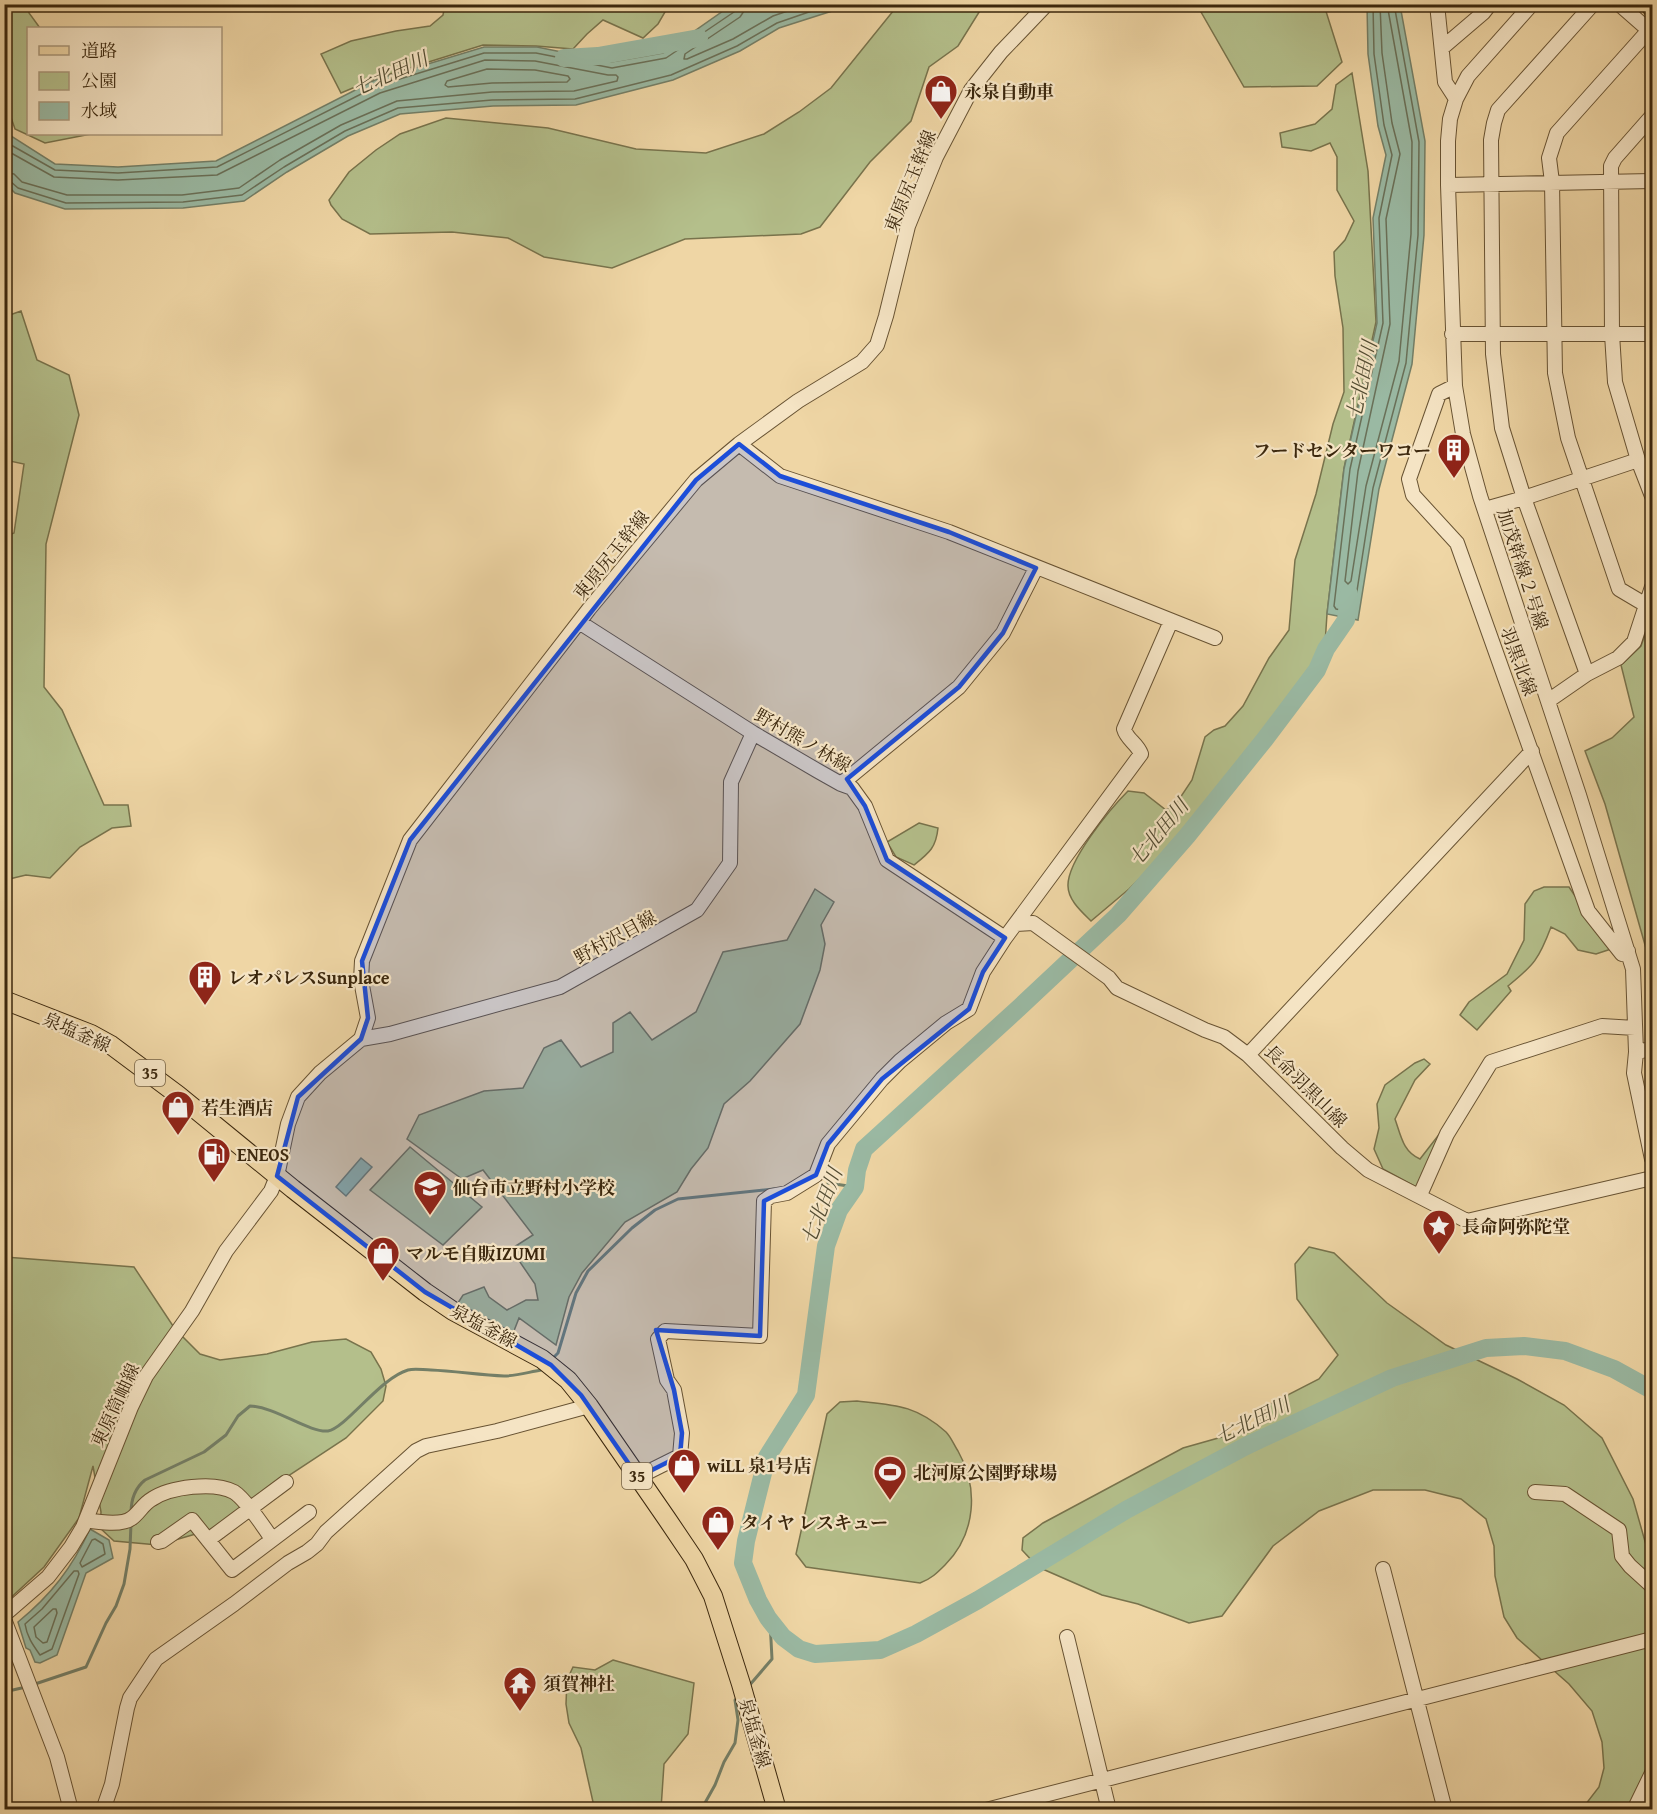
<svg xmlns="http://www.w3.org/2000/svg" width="1657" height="1814" font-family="'Gentium Book Plus','Noto Serif JP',serif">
<rect width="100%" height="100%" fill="#efd6a5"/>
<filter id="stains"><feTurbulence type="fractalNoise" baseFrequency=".00333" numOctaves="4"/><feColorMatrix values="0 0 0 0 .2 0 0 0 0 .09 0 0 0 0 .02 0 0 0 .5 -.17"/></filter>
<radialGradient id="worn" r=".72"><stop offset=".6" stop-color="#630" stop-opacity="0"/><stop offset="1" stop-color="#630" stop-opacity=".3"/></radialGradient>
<!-- green -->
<path fill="#b4bf8b" stroke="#78734c" stroke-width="1.5" d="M 5,4 L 27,5 L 29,13 L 40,28 L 28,28 L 28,134 L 91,134 L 45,143 L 15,129 L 5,100 Z
M 445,5 L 445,4 L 691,5 L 683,8 L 669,5 L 658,24 L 643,38 L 603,20 L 587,34 L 573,49 L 536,46 L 483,45 L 374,79 L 341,93 L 321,54 L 351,41 L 396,31 L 430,26 L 443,15 Z
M 898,5 L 1016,5 L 1016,7 L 981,9 L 958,46 L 929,67 L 911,121 L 870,162 L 820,227 L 801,234 L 685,239 L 612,268 L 544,257 L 508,238 L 452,232 L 370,234 L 342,219 L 331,205 L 329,200 L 349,172 L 376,150 L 400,134 L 446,118 L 548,128 L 636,149 L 706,153 L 764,134 L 799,112 L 831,88 Z
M 1197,5 L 1324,5 L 1342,62 L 1317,86 L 1244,87 Z
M 1352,73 L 1368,171 L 1376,322 L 1344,468 L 1327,614 L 1325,644 L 1308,674 L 1185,834 L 1129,889 L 1091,921 C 1082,912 1068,900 1068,886 C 1067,861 1110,809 1128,791 L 1144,793 L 1166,810 L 1176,804 L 1192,780 L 1205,737 L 1214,730 L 1225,726 L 1243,706 L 1269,658 L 1289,630 L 1295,560 L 1316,494 L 1333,424 L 1344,392 L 1343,328 L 1335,276 L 1334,252 L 1345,240 L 1354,221 L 1337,190 L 1337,157 L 1330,143 L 1311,151 L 1282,147 L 1280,133 L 1315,124 L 1332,109 L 1336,85 Z
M 21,311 L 37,360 L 69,375 L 79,415 L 46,544 L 44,687 L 62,710 L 104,805 L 128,805 L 131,826 L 112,828 L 80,847 L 50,878 L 26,875 L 5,880 L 4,537 L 14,533 L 24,464 L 5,460 L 4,317 Z
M 1652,614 L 1652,961 L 1649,959 L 1605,804 L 1585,751 L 1612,738 L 1634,717 L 1621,665 L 1641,646 Z
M 919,823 L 938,828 C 936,848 929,853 914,865 L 896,857 L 887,842 Z
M 1544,887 L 1569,887 L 1611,949 L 1596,954 L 1578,950 L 1565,934 L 1551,927 C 1539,959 1534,965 1508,986 L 1511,991 L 1477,1030 L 1460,1015 L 1469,1002 L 1507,974 L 1524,940 L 1525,904 L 1534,891 Z
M 815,889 L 834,902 L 821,925 L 825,944 L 820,970 L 800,1024 L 750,1081 L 724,1104 L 708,1148 L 691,1169 L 677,1192 L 625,1222 L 582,1273 L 569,1297 L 556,1345 L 519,1318 L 512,1336 L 456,1306 L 463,1295 L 484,1287 L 489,1297 L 507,1310 L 526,1300 L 538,1300 L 535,1284 L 511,1249 L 533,1235 L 483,1170 L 462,1179 L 407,1139 L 419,1115 L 484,1091 L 523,1088 L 544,1048 L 561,1040 L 581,1067 L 613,1052 L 613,1023 L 630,1012 L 652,1040 L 696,1012 L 723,952 L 787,940 Z
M 1424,1059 L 1430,1064 L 1415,1080 L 1395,1119 C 1401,1136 1403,1152 1420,1159 L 1441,1132 L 1418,1188 L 1383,1169 L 1374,1149 L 1379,1128 L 1377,1104 L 1385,1085 L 1415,1063 Z
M 410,1147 L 482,1207 L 443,1245 L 370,1190 Z
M 1309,1247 L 1334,1253 L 1387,1303 L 1446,1345 L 1517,1379 L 1564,1405 L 1602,1438 L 1633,1499 L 1652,1566 L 1652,1809 L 1582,1809 L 1599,1787 L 1604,1768 L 1602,1742 L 1592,1711 L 1569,1684 L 1517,1638 L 1504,1617 L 1495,1576 L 1494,1546 L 1486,1519 L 1461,1499 L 1425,1490 L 1373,1490 L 1319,1511 L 1273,1546 L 1222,1616 L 1189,1623 L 1138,1604 L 1102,1595 L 1038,1567 L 1022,1550 L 1023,1538 L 1043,1523 L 1183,1448 L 1250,1429 L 1270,1404 L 1319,1379 L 1338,1355 L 1297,1299 L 1295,1264 Z
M 5,1257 L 134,1267 L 175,1329 L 200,1354 L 220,1360 L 267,1354 L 312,1342 L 346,1339 L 371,1352 L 381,1369 L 386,1386 L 383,1401 L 346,1438 L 291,1474 L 223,1526 L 158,1545 L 114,1541 L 100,1528 L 101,1512 L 93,1466 L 79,1518 L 44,1567 L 5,1603 Z
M 857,1401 C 895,1405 916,1405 946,1432 C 951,1437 954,1445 958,1451 C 979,1488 976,1534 945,1565 C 937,1573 931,1579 920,1583 L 806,1567 L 796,1554 L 827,1414 L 840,1402 Z
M 613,1660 L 694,1683 L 688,1734 L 664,1764 L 661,1809 L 596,1809 L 593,1802 L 581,1748 L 569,1723 L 566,1704 L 567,1680 L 573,1667 L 595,1670 Z"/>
<!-- water -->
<path fill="#9ab9a3" stroke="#747f67" stroke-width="1.5" d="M 737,5 L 851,5 L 779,28 L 740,51 L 673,80 L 576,105 L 493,106 L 400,114 L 348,136 L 287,172 L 244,201 L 183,208 L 65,209 L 15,193 L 5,183 L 5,132 L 55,164 L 118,167 L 216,161 L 375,80 L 484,47 L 537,47 L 611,62 L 663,53 L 726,9 Z
M 1367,5 L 1400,5 L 1425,141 L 1424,235 L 1412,364 L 1379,489 L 1358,620 L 1327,614 L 1344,469 L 1377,323 L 1373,218 L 1386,155 L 1378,126 L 1368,54 Z
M 361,1158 L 372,1167 L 346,1196 L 336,1187 Z
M 90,1529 L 109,1540 L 113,1558 L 86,1573 L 57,1655 L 40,1663 L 35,1662 L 30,1650 L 26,1648 L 18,1622 C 51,1595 72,1568 90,1529 Z"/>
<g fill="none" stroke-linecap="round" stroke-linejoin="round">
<!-- shore -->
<path stroke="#6a7058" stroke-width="1.5" d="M 745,4 L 744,11 L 740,17 L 685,54 L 684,59 L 687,59 L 733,39 L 773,16 L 808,4
M 1373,4 L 1374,54 L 1384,125 L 1392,155 L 1379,218 L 1383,323 L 1350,469 L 1334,606 L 1336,609 L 1351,612 L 1354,610 L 1373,488 L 1406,363 L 1418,235 L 1419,142 L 1394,4
M 1380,4 L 1382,53 L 1392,123 L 1400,154 L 1386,219 L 1390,324 L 1358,471 L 1345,581 L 1348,584 L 1351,581 L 1366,486 L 1399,361 L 1411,234 L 1412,142 L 1387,4
M 487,69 L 535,70 L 568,76 L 570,79 L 567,82 L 492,83 L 448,87 L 445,85 L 447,81 Z
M 4,141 L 55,170 L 118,173 L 217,167 L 377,86 L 484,53 L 536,53 L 612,68 L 666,58 L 734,12 L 737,4
M 4,149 L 54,177 L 118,180 L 217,175 L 380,93 L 485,60 L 535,61 L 608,75 L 616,75 L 618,77 L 617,81 L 574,91 L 492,92 L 397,101 L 341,125 L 280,160 L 239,188 L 182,195 L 67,195 L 22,182 L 14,174 L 4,172
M 4,180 L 10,181 L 18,188 L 66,203 L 183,202 L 242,195 L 284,167 L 345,131 L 398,108 L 492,100 L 575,99 L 671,75 L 737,46 L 777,23 L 832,4
M 95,1539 L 103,1544 L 105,1554 L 82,1567 L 80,1563 L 92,1540 Z
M 74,1571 L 78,1571 L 79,1574 L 52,1649 L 40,1655 C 33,1645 27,1637 25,1624 L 42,1609 Z
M 53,1609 L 56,1609 L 57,1613 L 47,1642 L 43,1643 L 36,1637 L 34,1627 Z"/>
<!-- stream -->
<path stroke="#747f67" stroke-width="3" d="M 828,1183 L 855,1187
M 553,1358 L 558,1353 L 576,1293 L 588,1271 L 632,1228 L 655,1210 L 678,1199 L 774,1189
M 131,1513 C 131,1501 135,1488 145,1480 L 204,1452 L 226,1435 L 238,1416 L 250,1406 C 276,1407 309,1433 328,1431 C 346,1428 380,1378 408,1370 C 415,1368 423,1370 431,1370 C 455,1371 480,1375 504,1376 C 516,1376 529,1372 541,1370 L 544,1367
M 32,1685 L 86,1667 L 106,1623 L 116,1606 L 124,1584 L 130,1549 L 131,1523
M 748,1687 L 772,1659 L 770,1621
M 4,1692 L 26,1687
M 701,1810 L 715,1785 L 724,1762 L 735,1743 L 738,1720 L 735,1700 L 737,1698"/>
<!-- river -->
<path stroke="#9ab9a3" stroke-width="18" d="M 564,58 L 598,56 L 699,38
M 1349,594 L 1346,620 L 1326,649 L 1317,670 L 1265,739 L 1187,836 L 1118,915 L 1021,1006 L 864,1149 L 857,1170 L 855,1187 L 839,1210 L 826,1246 L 806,1395 L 767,1457 L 746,1541 L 743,1563 L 758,1600 L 768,1618 L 783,1637 L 799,1649 L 815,1654 L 880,1650 L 916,1634 L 978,1600 L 1126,1510 L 1246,1446 L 1392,1378 L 1486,1348 L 1524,1346 L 1565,1351 L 1614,1369 L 1652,1390"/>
<defs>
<path id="minor" d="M 1437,4 L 1445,82 L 1456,99
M 1532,4 L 1468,76 L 1456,99 L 1450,119 L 1448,141 L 1448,185 L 1455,386 L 1463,434 L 1480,496 L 1579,795 L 1633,969 L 1636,1052 L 1634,1073 L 1652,1159
M 1619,4 L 1652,33
M 1442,48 L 1483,13 L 1490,4
M 1652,116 L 1615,158 L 1611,166 L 1612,334 L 1615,382 L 1638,460 L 1652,496
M 1448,185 L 1652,181
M 1452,334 L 1652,334
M 1455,386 L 1439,394 L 1409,479 L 1413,495 L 1457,543 L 1588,911 L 1622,954 L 1628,951
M 739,444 L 780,476 L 949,532 L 1215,638
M 1485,509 L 1524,498 L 1638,460
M 1646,605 L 1619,589 L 1568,438 L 1555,373 L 1552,182 L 1549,158 L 1557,133 L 1649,30
M 579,622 L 753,733 L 818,771 L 841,784 L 852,788 L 865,806 L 887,860 L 1005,938
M 1587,674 L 1524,498 L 1502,428 L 1493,354 L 1491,140 L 1494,123 L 1498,110 L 1593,4
M 1548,701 L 1587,674 L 1618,658 L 1634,642 L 1652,587
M 1532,751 L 1248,1055 L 1342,1148 L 1368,1170 L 1467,1221 L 1652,1178
M 841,784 L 959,687 L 1003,633 L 1036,568
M 1016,924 L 1033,923 L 1109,978 L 1117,988 L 1205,1030 L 1224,1037 L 1248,1055
M 361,1039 L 390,1034 L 560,987 L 697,910 L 730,863 L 731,782 L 753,733
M 1636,1052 L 1652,1049
M 1420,1195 L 1447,1134 L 1491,1062 L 1602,1026 L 1635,1028
M 638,1477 L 680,1456 L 682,1433 L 674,1390 L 667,1380 L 658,1339 L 665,1331 L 760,1336 L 764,1201 L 771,1196 L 787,1193 L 816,1175 L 828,1144 L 882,1079 L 900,1061 L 946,1023 L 969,1009 L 983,972 L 1005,938 L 1141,754 C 1137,743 1127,740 1124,729 L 1171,621
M 1535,1492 L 1565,1494 L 1619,1530 L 1622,1556 L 1630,1566 L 1652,1586
M 86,1520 C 98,1522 122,1526 132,1518 C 139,1513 143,1504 152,1499 C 170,1487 214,1481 234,1492 C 245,1499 264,1527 272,1539
M 208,1540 L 286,1482
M 158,1542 L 162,1541 L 192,1520 L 232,1570 L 309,1512
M 1383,1569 L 1445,1810
M 4,1615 L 48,1577 L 71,1547 L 83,1527 L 131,1407 L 146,1376 L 192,1311 L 226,1251 L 271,1191 L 277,1176 L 288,1124 L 298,1097 L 320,1073 L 361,1039 L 368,1018 L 361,980 L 362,961 L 410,840 L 589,609 L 696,480 L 739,444 L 798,401 L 862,362 L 877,345 L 886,316 L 908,226 L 936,157 L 971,90 L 1001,52 L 1047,4
M 4,1619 L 57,1757 L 71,1810
M 1067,1637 L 1109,1810
M 103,1810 L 112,1784 L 127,1708 L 130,1698 L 156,1659 L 234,1604 L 288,1563 L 307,1552 L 317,1544 L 326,1532 L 416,1451 L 426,1446 L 497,1431 L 589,1406
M 986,1810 L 1652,1639
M 1634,1810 L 1652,1773"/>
<path id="major" d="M 1649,4 L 1652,8
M 4,1000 L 91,1034 L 111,1045 L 178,1095 L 293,1189 L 425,1292 L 453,1311 L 542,1359 L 568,1380 L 589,1406 L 667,1519 L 694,1559 L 713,1596 L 741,1684 L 777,1810"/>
</defs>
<!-- minor casing -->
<use href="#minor" stroke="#685333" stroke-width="16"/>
<!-- major casing -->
<use href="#major" stroke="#3b270d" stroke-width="20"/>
<!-- minor -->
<use href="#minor" stroke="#f5e4c4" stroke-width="14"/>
<!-- major -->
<use href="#major" stroke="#efd6a5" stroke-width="18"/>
</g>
<!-- marked area -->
<path fill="#1d4ed8" fill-opacity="0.2" stroke="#1d4ed8" stroke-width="4.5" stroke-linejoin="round" d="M 739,444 L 780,476 L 949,532 L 1036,568 L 1003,633 L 959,687 L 847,779 L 865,806 L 887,860 L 1005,938 L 983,972 L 969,1009 L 882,1079 L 828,1144 L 816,1175 L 764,1201 L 760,1336 L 656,1330 L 674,1390 L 682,1433 L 680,1456 L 638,1477 L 581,1395 L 551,1365 L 425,1292 L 277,1176 L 298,1097 L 361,1039 L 368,1018 L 362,961 L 410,840 L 696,480 Z"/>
<!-- icons -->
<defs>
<symbol id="shop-pin" viewBox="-11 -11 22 30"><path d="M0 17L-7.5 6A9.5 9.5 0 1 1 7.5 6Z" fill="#8f2418" stroke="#f5e4c4"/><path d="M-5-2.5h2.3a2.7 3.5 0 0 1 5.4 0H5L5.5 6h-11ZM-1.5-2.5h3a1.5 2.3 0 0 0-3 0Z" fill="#fff"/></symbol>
<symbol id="building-pin" viewBox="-11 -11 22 30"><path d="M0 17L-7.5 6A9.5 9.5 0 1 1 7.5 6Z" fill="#8f2418" stroke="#f5e4c4"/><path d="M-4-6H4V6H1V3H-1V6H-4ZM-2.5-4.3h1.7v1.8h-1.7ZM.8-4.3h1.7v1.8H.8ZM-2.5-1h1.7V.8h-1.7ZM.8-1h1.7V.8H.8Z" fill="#fff"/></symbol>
<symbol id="fuel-pin" viewBox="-11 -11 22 30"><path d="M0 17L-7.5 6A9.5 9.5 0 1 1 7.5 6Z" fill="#8f2418" stroke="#f5e4c4"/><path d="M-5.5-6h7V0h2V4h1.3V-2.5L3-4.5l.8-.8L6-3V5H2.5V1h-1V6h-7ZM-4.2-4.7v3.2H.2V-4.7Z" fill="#fff"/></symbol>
<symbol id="school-pin" viewBox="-11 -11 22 30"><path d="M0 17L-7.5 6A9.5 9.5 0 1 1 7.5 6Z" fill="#8f2418" stroke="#f5e4c4"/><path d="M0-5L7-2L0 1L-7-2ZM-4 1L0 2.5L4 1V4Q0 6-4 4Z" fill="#fff"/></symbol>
<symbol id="sight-pin" viewBox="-11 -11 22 30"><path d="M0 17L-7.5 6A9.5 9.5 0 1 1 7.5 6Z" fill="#8f2418" stroke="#f5e4c4"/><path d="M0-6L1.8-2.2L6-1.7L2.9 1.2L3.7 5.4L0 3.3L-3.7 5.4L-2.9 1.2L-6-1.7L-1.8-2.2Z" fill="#fff"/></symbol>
<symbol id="stadium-pin" viewBox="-11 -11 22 30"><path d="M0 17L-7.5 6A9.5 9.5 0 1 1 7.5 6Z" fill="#8f2418" stroke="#f5e4c4"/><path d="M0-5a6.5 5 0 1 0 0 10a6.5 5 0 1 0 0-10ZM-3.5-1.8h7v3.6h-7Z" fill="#fff"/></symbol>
<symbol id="temple-pin" viewBox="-11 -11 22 30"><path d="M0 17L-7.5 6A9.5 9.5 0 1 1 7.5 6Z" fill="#8f2418" stroke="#f5e4c4"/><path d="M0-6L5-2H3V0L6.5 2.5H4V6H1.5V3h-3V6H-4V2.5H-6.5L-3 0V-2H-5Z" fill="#fff"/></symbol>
</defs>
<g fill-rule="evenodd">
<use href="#shop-pin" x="922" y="72" width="38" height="52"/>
<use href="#building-pin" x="1435" y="431" width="38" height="52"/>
<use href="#building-pin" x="186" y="958" width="38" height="52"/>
<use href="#shop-pin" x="159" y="1088" width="38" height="52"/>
<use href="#fuel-pin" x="195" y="1135" width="38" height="52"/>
<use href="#school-pin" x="411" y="1168" width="38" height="52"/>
<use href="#sight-pin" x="1420" y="1207" width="38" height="52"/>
<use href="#shop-pin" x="364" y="1234" width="38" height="52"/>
<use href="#shop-pin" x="665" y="1446" width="38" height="52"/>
<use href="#stadium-pin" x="871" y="1453" width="38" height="52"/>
<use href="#shop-pin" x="699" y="1503" width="38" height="52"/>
<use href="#temple-pin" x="501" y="1664" width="38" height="52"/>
</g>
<g text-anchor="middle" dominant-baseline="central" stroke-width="4.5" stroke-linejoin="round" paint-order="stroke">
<!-- shield labels -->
<g fill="#f5e4c4" stroke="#736044" stroke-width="1.5">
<rect x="135" y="1060" width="30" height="26" rx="4.5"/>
<rect x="622" y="1463" width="30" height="26" rx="4.5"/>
</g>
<g font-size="16" font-weight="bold" fill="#3b270d">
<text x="150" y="1073">35</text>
<text x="637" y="1476">35</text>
</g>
<!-- poi labels -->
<g font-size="18" font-weight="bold" fill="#3b270d" stroke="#f5e4c4" text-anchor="start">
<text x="964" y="91">永泉自動車</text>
<text x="1431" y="450" text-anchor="end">フードセンターワコー</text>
<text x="228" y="977">レオパレスSunplace</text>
<text x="201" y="1107">若生酒店</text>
<text x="237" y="1154">ENEOS</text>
<text x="453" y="1187">仙台市立野村小学校</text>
<text x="1462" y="1226">長命阿弥陀堂</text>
<text x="406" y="1253">マルモ自販IZUMI</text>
<text x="707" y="1465">wiLL 泉1号店</text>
<text x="913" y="1472">北河原公園野球場</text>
<text x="741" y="1522">タイヤ レスキュー</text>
<text x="543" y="1683">須賀神社</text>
</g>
<!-- street labels -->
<g font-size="18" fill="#3b270d" stroke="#f5e4c4">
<text transform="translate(910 181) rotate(-68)">東原尻玉幹線</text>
<text transform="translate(611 555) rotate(-51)">東原尻玉幹線</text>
<text transform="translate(1523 569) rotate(72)">加茂幹線２号線</text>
<text transform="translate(1519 661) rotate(70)">羽黒北線</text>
<text transform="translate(803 740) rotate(30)">野村熊ノ林線</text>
<text transform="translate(615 937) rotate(-29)">野村沢目線</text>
<text transform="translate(77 1032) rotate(24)">泉塩釜線</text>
<text transform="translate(1306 1086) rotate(45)">長命羽黒山線</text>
<text transform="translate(484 1326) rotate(28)">泉塩釜線</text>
<text transform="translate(115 1405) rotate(-65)">東原筒岫線</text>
<text transform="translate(755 1733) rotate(74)">泉塩釜線</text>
</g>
<!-- water labels -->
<g font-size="20" font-style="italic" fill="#534c32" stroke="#f5e4c4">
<text transform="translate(390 73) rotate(-24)">七北田川</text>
<text transform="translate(1361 380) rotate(-78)">七北田川</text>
<text transform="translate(1158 832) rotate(-50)">七北田川</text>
<text transform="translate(821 1206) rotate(-69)">七北田川</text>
<text transform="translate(1252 1420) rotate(-26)">七北田川</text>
</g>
</g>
<!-- margin -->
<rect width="1657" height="1814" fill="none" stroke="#efd6a5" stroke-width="24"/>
<rect x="6" y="6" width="1645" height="1802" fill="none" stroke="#3b270d" stroke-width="3"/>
<rect x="12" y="12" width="1633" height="1790" fill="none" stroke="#3b270d" stroke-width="1.5"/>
<!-- legend -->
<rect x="27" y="27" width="195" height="108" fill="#f5e4c4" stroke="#ab987b" stroke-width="1.5"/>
<rect x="39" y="46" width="30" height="9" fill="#efd6a5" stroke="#ab987b" stroke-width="1.5"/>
<text x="81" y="57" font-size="18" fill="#3b270d">道路</text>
<rect x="39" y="72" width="30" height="18" fill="#b4bf8b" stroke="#ab987b" stroke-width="1.5"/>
<text x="81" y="87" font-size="18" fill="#3b270d">公園</text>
<rect x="39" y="102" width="30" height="18" fill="#9ab9a3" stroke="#ab987b" stroke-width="1.5"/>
<text x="81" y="117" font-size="18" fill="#3b270d">水域</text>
<rect width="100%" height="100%" filter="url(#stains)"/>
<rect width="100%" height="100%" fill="url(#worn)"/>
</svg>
